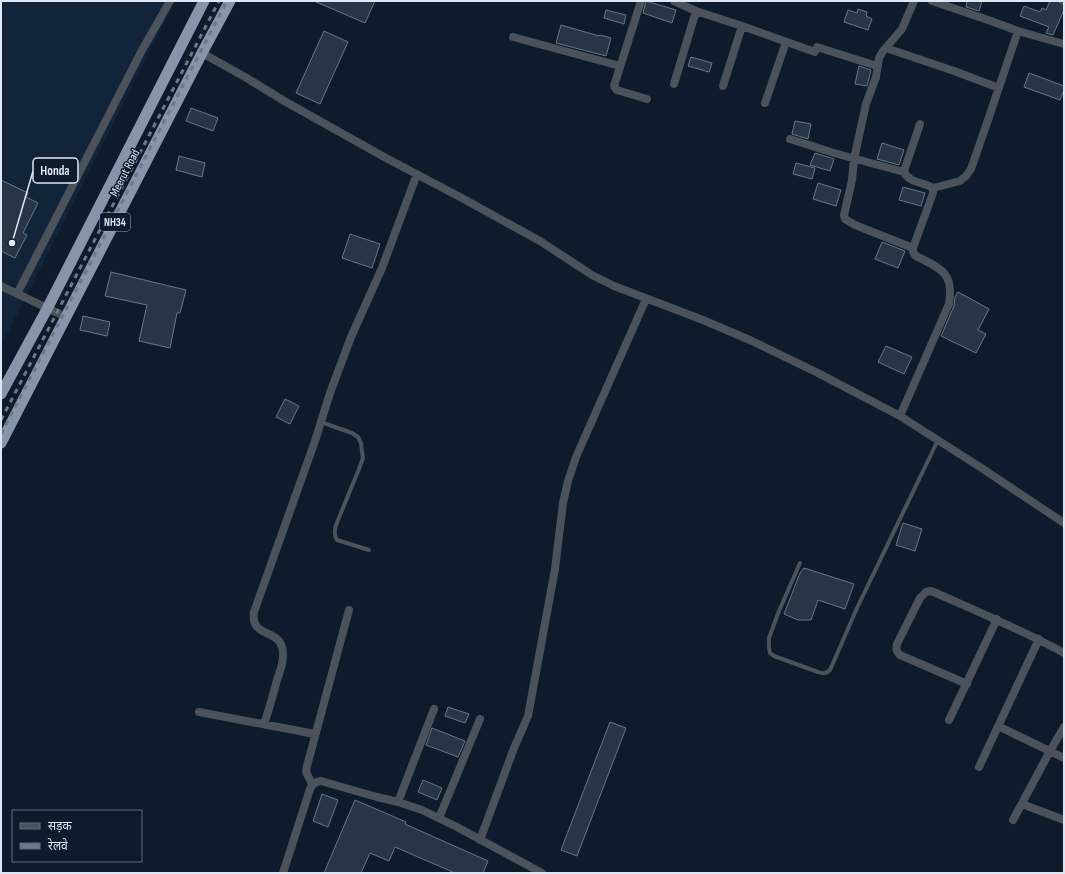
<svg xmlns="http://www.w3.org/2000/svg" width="1065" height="874" font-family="'Sofia Sans Condensed','Noto Sans Devanagari',sans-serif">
<rect width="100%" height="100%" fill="#0e1b2c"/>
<!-- built -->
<path fill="#122439" d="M 1,1 L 175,1 L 1,346 Z"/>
<!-- building -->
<path fill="#273547" stroke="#66778b" d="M 314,1 L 375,1 L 365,23 Z
M 646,1 L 676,10 L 672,23 L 643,13 Z
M 967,1 L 982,1 L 979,11 L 966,7 Z
M 1050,1 L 1057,1 L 1064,4 L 1064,10 L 1053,35 L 1046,33 L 1049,27 L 1020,16 L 1024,6 L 1040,12 L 1042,8 L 1046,10 Z
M 858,9 L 867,12 L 866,16 L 872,19 L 868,30 L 844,22 L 848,10 L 857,13 Z
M 606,10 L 626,15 L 624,24 L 604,18 Z
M 561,25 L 599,36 L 600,35 L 611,38 L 606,56 L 556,43 Z
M 324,31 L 348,42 L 320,104 L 296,93 Z
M 691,57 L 712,63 L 709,72 L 688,66 Z
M 859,66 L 871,70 L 867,86 L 855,84 Z
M 1029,73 L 1064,86 L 1064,90 L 1060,100 L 1024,87 Z
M 191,108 L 218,118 L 213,131 L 186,121 Z
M 795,121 L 811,124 L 808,139 L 792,134 Z
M 882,143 L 904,150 L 899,165 L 877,159 Z
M 815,153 L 834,159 L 830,171 L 810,165 Z
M 179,156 L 205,163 L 202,177 L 176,170 Z
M 796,163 L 815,168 L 812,179 L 793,174 Z
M 1,180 L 28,193 L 26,197 L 38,203 L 23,233 L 27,235 L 15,258 L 1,251 Z
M 818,183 L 841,190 L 836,206 L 813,199 Z
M 903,187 L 925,193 L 921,206 L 899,200 Z
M 350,234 L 380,244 L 372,268 L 342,258 Z
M 882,242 L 905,251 L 898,268 L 875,259 Z
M 111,272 L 186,290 L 180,313 L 177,313 L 170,348 L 139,341 L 147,305 L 105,296 Z
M 958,292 L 989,309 L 978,330 L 986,334 L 976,353 L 941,336 L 954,306 L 955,297 Z
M 83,316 L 110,322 L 107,336 L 80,330 Z
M 886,346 L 912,357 L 904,374 L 878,362 Z
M 285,399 L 299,406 L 290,424 L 276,417 Z
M 903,523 L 922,529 L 915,551 L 896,545 Z
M 804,568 L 854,584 L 845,609 L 818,600 L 811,620 L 798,620 L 784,614 L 800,573 Z
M 448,707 L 469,714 L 465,723 L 445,716 Z
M 610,722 L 626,728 L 577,856 L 561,850 Z
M 432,728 L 465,741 L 458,757 L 426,745 Z
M 423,780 L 442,788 L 437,800 L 418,792 Z
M 322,794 L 338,800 L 328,827 L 313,821 Z
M 355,800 L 406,822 L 405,824 L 488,861 L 483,873 L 455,873 L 395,847 L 389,861 L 370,853 L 361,873 L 324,873 Z"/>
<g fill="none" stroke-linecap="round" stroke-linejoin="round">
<!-- service -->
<path stroke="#4b525b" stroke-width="4" d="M 321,422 L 352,433 L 358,437 L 361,443 L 362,451 L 363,458 L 359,469 L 336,525 C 334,531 334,535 337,540 L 369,550
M 800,563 L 779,611 L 769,638 L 769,648 L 770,653 L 774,656 L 818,672 C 823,674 826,674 830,670 L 857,608 L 938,440"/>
<!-- minor -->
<path stroke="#4b525b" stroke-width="8" d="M 641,1 L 614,86 L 617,90 L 647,99
M 674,1 L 696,11 L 742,26 L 815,52
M 932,1 L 991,21 L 1018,31 L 1064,44
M 513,37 L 620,66
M 817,47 L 877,66
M 886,48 L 954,71 L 999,88
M 202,53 L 245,77 L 286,102 L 386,158 L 460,197 L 540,241 L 592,275 L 614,286 L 703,320 L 752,341 L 818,373 L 900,416 L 980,467 L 1064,523
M 674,84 L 696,11
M 723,86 L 742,26
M 765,103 L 786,42
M 790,139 L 834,153 L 904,172
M 933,188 L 960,181 L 966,176 L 971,169 L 988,120 L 1018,31
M 913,248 L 855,225 L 845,219 L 844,215 L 852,180 L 854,159 L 866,104 L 876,77 L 879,58 L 883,51 L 902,29 L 914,1
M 1,286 L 66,317
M 17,294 L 141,52 L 170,1
M 900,416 L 949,304 C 954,272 941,269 916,256 L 913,252 L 913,248 L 933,193 L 933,188 C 924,182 909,183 904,172 L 905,168 L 920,124
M 967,684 L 900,655 C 896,651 896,649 897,644 L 920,598 L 926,592 L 931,591 L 936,593 C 979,612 1022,630 1064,653
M 199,712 L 315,734
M 949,720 L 997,619
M 264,724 C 269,710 273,695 277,680 C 280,672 283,664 283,656 C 283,653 283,649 282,647 C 277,629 250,637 254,612 L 315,441 L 330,393 L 351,337 L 382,268 L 417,174
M 998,726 L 1064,758
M 979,767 L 1039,639
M 312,784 L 306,772 L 307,766 L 349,610
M 398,802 L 434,709
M 1022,804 L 1064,820
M 439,818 L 480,719
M 1013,820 L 1050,751 L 1064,727
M 480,840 L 514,748 L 528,716 L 555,569 L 563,503 L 568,481 L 576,457 L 646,299
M 283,873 L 310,789 C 313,783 315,782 321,781 L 377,797 L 398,802 L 422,810 L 457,827 L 542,873"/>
<!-- trunk -->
<path stroke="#8695a9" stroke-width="11" d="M 1,394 L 47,309 L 204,1
M 1,443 L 202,53 L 230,1"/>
<!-- rail -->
<path stroke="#6e7988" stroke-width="3" stroke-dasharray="5 5" stroke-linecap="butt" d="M 1,420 L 219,1
M 1,434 L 227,1"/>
</g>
<g text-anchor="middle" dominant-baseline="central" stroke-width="3" stroke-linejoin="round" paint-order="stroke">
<!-- shield labels -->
<rect fill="#0e1b2c" stroke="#a0aab7" stroke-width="1" x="100" y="213" width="30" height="18" rx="3"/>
<g font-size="11" font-weight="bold" fill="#dee7f3">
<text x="115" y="222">NH34</text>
</g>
<!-- street labels -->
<g font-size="12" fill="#dee7f3" stroke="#0e1b2c">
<text transform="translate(125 173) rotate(-63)">Meerut Road</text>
</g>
</g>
<!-- callouts -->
<path fill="none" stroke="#dee7f3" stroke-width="1.5" d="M12 243L33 171"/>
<circle fill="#dee7f3" stroke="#0e1b2c" stroke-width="1.5" cx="12" cy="243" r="4"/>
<rect fill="#0e1b2c" stroke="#dee7f3" stroke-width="1.5" x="33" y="158" width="45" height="25" rx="4"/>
<g font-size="13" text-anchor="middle" font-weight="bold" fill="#dee7f3">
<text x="55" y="175">Honda</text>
</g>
<!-- border -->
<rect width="1065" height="874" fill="none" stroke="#dee7f3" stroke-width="4"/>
<!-- legend -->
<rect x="12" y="810" width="130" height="52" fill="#0e1b2c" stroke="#616d7c"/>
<rect x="20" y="823" width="20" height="6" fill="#4b525b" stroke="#616d7c"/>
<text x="48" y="830" font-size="12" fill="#dee7f3">सड़क</text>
<rect x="20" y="843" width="20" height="6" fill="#6e7988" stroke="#616d7c"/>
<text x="48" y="850" font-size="12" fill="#dee7f3">रेलवे</text>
</svg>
